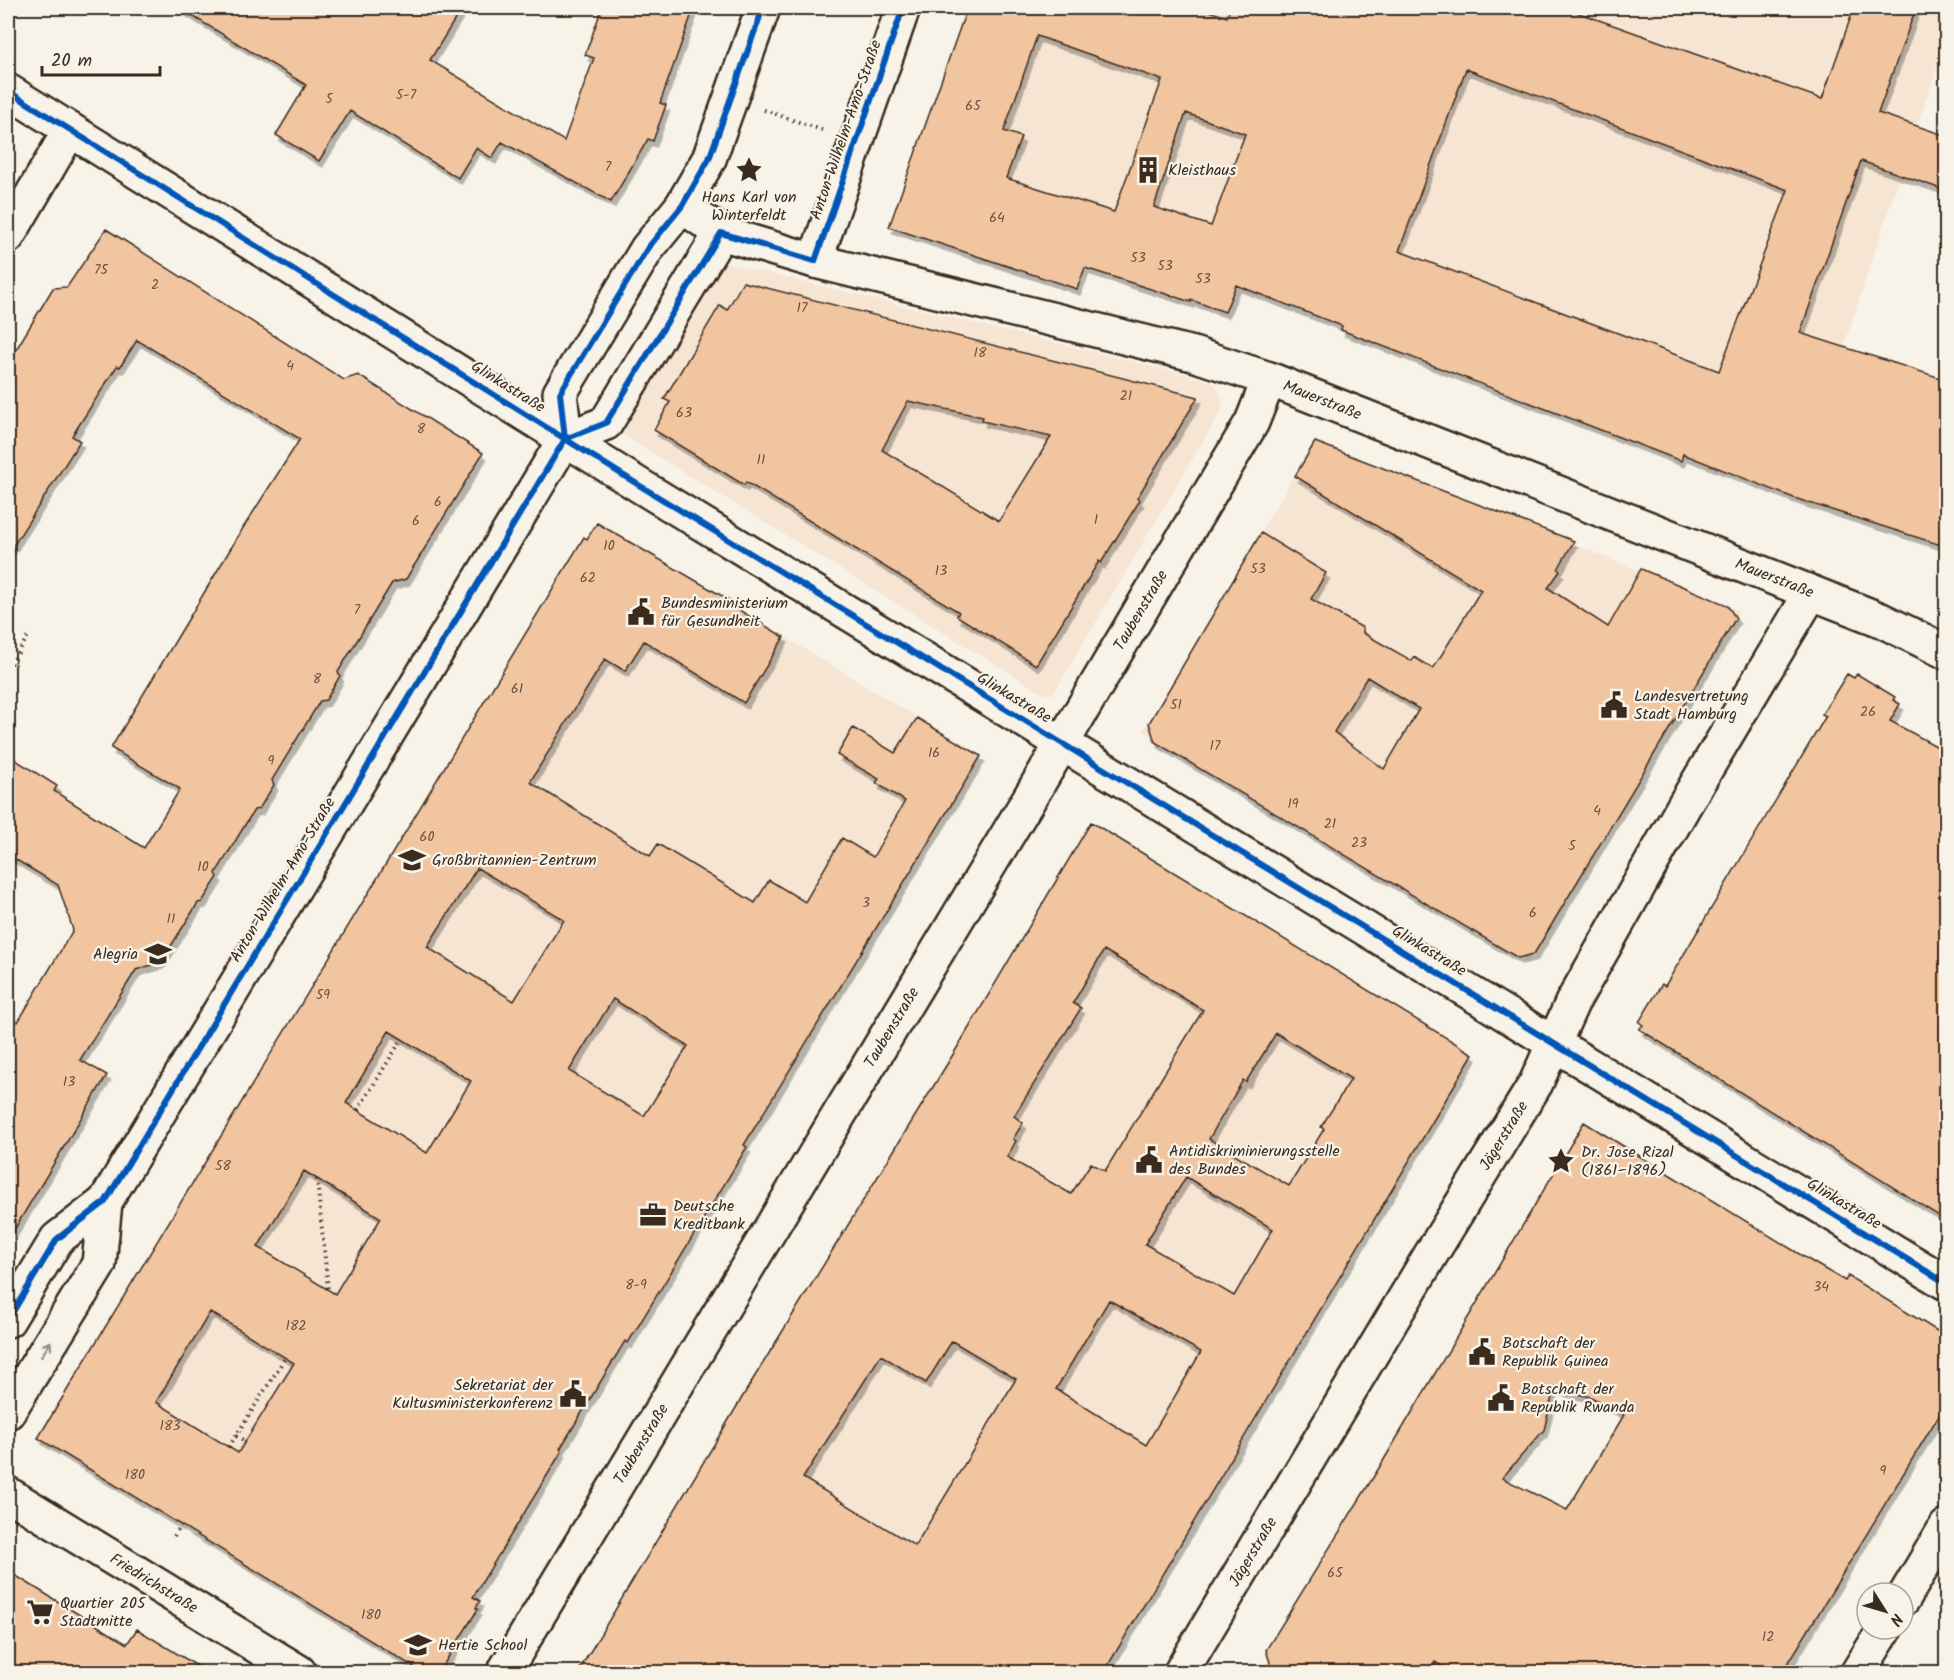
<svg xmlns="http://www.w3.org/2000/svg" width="1954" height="1680" font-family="Kalam,sans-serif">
<defs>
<filter id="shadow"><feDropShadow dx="3.5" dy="6" stdDeviation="0" flood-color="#0004"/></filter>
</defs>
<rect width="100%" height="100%" fill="#f7f3e8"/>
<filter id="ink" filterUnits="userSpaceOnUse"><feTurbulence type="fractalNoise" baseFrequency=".0167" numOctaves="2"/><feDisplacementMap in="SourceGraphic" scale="12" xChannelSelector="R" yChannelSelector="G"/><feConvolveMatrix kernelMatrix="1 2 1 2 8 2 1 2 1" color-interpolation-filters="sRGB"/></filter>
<g filter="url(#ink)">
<!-- built -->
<path fill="#f6e5d3" d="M 967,8 L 1946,8 L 1946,42 L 1900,175 L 1794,498 L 1683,454 L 1487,386 L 1341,330 L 1342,326 L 1235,285 L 1225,312 L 1192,299 L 1191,302 L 1121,279 L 917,151 Z
M 726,263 L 1192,376 L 1209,381 L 1215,385 L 1221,395 L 1222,402 L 1221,411 L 1054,693 L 1048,695 L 1042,693 L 621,434 L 619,428 L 715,267 Z
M 1315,440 L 1739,611 L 1527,963 L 1143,731 Z
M 597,523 L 736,604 L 735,607 L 981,756 L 752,1131 L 745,1145 L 747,1147 L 628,1343 L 625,1342 L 560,1449 L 562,1451 L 473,1596 L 480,1601 L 476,1607 L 478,1609 L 440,1670 L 439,1669 L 436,1672 L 422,1672 L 38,1438 L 584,537 L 587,539 Z
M 1091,822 L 1473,1054 L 1104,1672 L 578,1672 L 746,1390 L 954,1052 Z"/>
<!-- building -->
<path fill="#f2c5a1" stroke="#3b2a1e" stroke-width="1.5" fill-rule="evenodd" filter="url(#shadow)" d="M 179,8 L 462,8 L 430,60 L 564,141 L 594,58 L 585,55 L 602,8 L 694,8 L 660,103 L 666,105 L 653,141 L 648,139 L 611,202 L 502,142 L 492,158 L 476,148 L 458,178 L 350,111 L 319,161 L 276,135 L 306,85 Z
M 967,8 L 1200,8 L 1227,17 L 1230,8 L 1565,8 L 1822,99 L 1854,8 L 1916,8 L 1878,113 L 1947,136 L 1947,191 L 1861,161 L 1800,333 L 1947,380 L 1947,547 L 1794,498 L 1683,454 L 1681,461 L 1341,330 L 1342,326 L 1236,285 L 1225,312 L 1191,300 L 1191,302 L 1085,268 L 1077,289 L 889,227 ZM 1037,36 L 1162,80 L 1114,212 L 1006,178 L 1021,137 L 1004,131 ZM 1466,69 L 1788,190 L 1719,371 L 1399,251 ZM 1186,113 L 1245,134 L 1211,226 L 1154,207 Z
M 106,229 L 344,380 L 358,375 L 483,453 L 406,579 L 392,583 L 338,672 L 340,676 L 326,700 L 320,701 L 272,780 L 274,785 L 259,809 L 254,810 L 216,873 L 218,877 L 202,902 L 198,903 L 161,962 L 136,970 L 80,1060 L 107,1075 L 8,1240 L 8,1016 L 18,1022 L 73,930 L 58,885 L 8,855 L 8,755 L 57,786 L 54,791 L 144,848 L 180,789 L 111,748 L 243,528 L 300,439 L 137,340 L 120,367 L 117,366 L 72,436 L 80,441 L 8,554 L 8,363 L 53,288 L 67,287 Z
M 743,282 L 1198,397 L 1137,498 L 1140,500 L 1101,563 L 1099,561 L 1036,665 L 957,616 L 959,612 L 746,482 L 744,485 L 654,430 L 670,402 L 664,399 L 720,305 L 727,310 ZM 908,401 L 983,417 L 982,421 L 1051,437 L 999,521 L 882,450 Z
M 1315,442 L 1574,541 L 1558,569 L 1560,571 L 1548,588 L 1608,627 L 1641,569 L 1727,605 L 1736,618 L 1534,954 L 1518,958 L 1155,742 L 1149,723 L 1261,533 L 1326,573 L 1311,599 L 1363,628 L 1363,633 L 1412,661 L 1414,657 L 1433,669 L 1481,590 L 1295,476 ZM 1367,677 L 1419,709 L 1384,769 L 1334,732 Z
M 597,523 L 736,604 L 734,607 L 784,637 L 744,703 L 644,641 L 625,671 L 605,659 L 530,782 L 650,856 L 658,844 L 755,903 L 769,880 L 805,902 L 842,838 L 873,857 L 905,801 L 876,783 L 879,779 L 837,755 L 853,728 L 895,753 L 917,718 L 981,756 L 744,1145 L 747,1147 L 628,1343 L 625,1341 L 560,1449 L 562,1451 L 473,1597 L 480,1601 L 476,1608 L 478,1609 L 439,1672 L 422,1672 L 38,1438 L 584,537 L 587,539 ZM 477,868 L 564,920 L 514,1001 L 427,947 ZM 613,999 L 688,1046 L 644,1116 L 569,1071 ZM 389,1031 L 471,1081 L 427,1153 L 346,1103 ZM 304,1171 L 381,1218 L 335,1294 L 258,1247 ZM 210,1312 L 294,1363 L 238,1453 L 156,1402 Z
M 1847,674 L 1854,678 L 1857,674 L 1895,697 L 1893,700 L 1900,704 L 1890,721 L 1947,752 L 1947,1221 L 1639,1029 L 1643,1025 L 1639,1022 L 1662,984 L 1665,986 L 1826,716 L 1822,714 Z
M 1091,822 L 1473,1054 L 1104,1672 L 578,1672 L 752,1381 L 957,1048 ZM 1104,950 L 1203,1010 L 1105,1171 L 1091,1163 L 1071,1194 L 1007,1157 L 1016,1141 L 1013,1139 L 1023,1123 L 1014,1116 L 1081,1008 L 1073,1003 ZM 1276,1033 L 1351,1079 L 1321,1127 L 1324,1129 L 1289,1186 L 1209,1139 L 1243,1080 L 1246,1082 ZM 1186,1177 L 1273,1229 L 1234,1296 L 1145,1244 ZM 1109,1300 L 1201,1352 L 1146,1445 L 1056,1389 ZM 952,1341 L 1016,1379 L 915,1546 L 803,1478 L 881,1355 L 926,1383 Z
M 1584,1122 L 1814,1263 L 1845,1281 L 1848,1276 L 1947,1337 L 1947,1402 L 1783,1672 L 1452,1672 L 1435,1662 L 1429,1672 L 1273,1672 L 1266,1650 L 1379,1468 ZM 1554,1389 L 1591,1397 L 1624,1415 L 1567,1510 L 1502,1478 L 1544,1430 Z
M 8,1571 L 127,1644 L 137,1629 L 207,1672 L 8,1672 Z"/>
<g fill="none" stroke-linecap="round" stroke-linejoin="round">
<defs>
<g id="minor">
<path id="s1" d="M 682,206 L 721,233 L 815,261 L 1193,354 L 1269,379 L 1881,620 L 1946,652"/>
<path d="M 8,236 L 70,130"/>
<path d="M 815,261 L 903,8"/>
<path d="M 565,439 L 560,393 L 647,249 L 682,206 L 709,159 L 763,8"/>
<path d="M 8,1320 L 57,1239 L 105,1202 L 565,439 L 606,423 L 721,233"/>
<path d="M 8,1412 L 99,1264 L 105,1202"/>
<path id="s2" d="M 504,1672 L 1035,789 L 1252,422 L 1269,379"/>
<path id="s3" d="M 1181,1672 L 1430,1256 L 1536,1083 L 1572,1003 L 1685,804 L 1811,593"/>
</g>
<g id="tertiary">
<path d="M 8,91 L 642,487 L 1946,1283"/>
<path id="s4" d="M 8,1494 L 299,1672"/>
<path d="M 1903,1599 L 1946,1527"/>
<path d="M 1858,1672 L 1885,1629"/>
</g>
</defs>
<!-- minor casing -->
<use href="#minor" stroke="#3b2a1e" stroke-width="38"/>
<!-- tertiary casing -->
<use href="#tertiary" stroke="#3b2a1e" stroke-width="38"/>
<!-- path -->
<path stroke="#3b2a1e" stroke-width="4" stroke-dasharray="1.5 4.5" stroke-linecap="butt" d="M 764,110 L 822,130
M 8,669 L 28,636
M 358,1110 L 402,1039
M 317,1179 L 328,1290
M 236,1436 L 245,1441
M 229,1447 L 285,1358
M 174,1536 L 181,1525"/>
<!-- minor -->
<use href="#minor" stroke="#f7f3e8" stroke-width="33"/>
<!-- tertiary -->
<use href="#tertiary" stroke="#f7f3e8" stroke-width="33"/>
<defs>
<path id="cycleway" d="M 8,91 L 642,487 L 1946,1283
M 565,439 L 560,393 L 647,249 L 682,206 L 709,159 L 763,8
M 8,1320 L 57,1239 L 105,1202 L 565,439 L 606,423 L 721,233 L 815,261 L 903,8"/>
</defs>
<!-- cycleway casing -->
<use href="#cycleway" stroke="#f7f3e8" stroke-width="10"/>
<!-- cycleway -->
<use href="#cycleway" stroke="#0057b8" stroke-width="6"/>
</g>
<!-- one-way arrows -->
<defs><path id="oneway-shaft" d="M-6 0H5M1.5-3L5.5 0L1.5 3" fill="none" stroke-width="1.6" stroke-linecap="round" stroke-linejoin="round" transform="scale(1.5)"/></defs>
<use stroke="#998e83" href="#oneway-shaft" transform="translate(46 1349) rotate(-58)"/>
</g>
<!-- icons -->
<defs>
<symbol id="sight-bare" viewBox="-9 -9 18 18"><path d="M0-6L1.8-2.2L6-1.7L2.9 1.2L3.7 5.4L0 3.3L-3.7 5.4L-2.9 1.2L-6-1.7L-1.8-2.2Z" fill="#3b2a1e" stroke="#f7f3e8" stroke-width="2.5" paint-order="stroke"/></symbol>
<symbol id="building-bare" viewBox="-9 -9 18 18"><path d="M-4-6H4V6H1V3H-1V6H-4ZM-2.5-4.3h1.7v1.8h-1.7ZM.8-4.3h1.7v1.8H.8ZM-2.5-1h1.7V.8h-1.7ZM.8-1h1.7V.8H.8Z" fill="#3b2a1e" stroke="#f7f3e8" stroke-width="2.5" paint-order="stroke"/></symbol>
<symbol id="civic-bare" viewBox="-9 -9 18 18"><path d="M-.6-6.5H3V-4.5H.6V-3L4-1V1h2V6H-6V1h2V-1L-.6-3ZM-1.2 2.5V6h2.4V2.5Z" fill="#3b2a1e" stroke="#f7f3e8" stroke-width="2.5" paint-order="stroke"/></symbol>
<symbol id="university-bare" viewBox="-9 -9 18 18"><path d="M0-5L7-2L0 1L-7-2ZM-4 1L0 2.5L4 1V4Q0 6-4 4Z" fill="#3b2a1e" stroke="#f7f3e8" stroke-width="2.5" paint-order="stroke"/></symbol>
<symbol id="school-bare" viewBox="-9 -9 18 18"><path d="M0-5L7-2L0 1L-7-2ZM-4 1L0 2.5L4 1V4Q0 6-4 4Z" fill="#3b2a1e" stroke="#f7f3e8" stroke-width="2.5" paint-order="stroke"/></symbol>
<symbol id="office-bare" viewBox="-9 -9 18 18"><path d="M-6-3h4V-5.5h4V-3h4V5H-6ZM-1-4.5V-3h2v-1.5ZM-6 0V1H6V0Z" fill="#3b2a1e" stroke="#f7f3e8" stroke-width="2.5" paint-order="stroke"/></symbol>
<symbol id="supermarket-bare" viewBox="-9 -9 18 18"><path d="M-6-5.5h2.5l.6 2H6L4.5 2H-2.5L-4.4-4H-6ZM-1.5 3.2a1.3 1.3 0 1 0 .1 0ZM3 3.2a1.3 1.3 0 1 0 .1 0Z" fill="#3b2a1e" stroke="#f7f3e8" stroke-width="2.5" paint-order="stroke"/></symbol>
</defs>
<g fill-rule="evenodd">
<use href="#sight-bare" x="730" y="151" width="38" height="38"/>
<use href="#building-bare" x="1129" y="151" width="38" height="38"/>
<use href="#civic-bare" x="622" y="593" width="38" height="38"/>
<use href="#civic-bare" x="1595" y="686" width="38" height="38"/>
<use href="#university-bare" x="393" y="841" width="38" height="38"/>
<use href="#school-bare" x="139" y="935" width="38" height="38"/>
<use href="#civic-bare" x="1130" y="1141" width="38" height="38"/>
<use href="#sight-bare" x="1542" y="1142" width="38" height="38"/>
<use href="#office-bare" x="634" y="1196" width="38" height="38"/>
<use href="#civic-bare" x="1463" y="1333" width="38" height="38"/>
<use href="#civic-bare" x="554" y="1375" width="38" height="38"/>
<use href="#civic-bare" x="1482" y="1379" width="38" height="38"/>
<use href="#supermarket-bare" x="21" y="1593" width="38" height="38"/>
<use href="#university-bare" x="399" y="1626" width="38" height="38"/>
</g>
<g text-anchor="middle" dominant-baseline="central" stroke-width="4.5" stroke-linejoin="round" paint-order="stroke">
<!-- number labels -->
<g font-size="14" fill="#69513f">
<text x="406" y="95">5-7</text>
<text x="329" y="99">5</text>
<text x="973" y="106">65</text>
<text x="608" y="167">7</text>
<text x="997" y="218">64</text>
<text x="1138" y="258">53</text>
<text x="1165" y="266">53</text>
<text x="101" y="270">75</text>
<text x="1203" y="279">53</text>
<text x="155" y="285">2</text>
<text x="802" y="308">17</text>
<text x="980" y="353">18</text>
<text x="290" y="366">4</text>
<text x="1126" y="396">21</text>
<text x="684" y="413">63</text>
<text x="421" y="429">8</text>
<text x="761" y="460">11</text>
<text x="438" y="502">6</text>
<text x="1096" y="520">1</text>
<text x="416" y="521">6</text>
<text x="609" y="546">10</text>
<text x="1258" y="569">53</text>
<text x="941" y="571">13</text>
<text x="588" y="578">62</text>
<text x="357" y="610">7</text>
<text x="317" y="679">8</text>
<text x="517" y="689">61</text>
<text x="1176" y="705">51</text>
<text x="1868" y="712">26</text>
<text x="1215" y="746">17</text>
<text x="934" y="753">16</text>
<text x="271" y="761">9</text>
<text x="1293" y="804">19</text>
<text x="1597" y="811">4</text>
<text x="1330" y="824">21</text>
<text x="427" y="837">60</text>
<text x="1359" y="843">23</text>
<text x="1572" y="846">5</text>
<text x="203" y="867">10</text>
<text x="866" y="903">3</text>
<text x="1533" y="913">6</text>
<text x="171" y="919">11</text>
<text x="323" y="995">59</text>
<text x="69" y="1082">13</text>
<text x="223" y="1166">58</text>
<text x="636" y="1285">8-9</text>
<text x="1821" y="1287">34</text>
<text x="296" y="1326">182</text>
<text x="170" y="1426">183</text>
<text x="1883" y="1471">9</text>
<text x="135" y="1475">180</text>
<text x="1335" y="1573">65</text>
<text x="371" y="1615">180</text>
<text x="1768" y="1637">12</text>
</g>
<!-- street labels -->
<g font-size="16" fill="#3b2a1e" stroke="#f7f3e8">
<text transform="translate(846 130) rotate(-71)">Anton-Wilhelm-Amo-Straße</text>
<text transform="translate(508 387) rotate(32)">Glinkastraße</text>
<text stroke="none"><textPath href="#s1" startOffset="672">Mauerstraße</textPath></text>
<text stroke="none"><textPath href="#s1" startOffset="1158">Mauerstraße</textPath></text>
<text stroke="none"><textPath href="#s2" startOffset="1238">Taubenstraße</textPath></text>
<text transform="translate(1014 698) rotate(31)">Glinkastraße</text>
<text transform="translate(283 880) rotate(-59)">Anton-Wilhelm-Amo-Straße</text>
<text transform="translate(1429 951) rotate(31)">Glinkastraße</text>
<text stroke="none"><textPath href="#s2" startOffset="752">Taubenstraße</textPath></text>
<text stroke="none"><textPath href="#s3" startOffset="626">Jägerstraße</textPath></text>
<text transform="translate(1844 1204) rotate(31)">Glinkastraße</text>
<text stroke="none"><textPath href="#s2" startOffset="266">Taubenstraße</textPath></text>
<text stroke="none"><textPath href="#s3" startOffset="140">Jägerstraße</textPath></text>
<text stroke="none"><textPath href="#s4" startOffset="171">Friedrichstraße</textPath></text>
</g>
<!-- poi labels -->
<g font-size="16" fill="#3b2a1e" stroke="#f7f3e8" text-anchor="start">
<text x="1168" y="170">Kleisthaus</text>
<text x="749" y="197" text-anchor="middle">Hans Karl von<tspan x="749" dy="18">Winterfeldt</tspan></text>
<text x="661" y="603">Bundesministerium<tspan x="661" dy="18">für Gesundheit</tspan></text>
<text x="1634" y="696">Landesvertretung<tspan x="1634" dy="18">Stadt Hamburg</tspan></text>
<text x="432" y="860">Großbritannien-Zentrum</text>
<text x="138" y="954" text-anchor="end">Alegria</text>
<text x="1169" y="1151">Antidiskriminierungsstelle<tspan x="1169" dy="18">des Bundes</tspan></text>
<text x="1581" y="1152">Dr. Jose Rizal<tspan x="1581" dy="18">(1861–1896)</tspan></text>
<text x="673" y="1206">Deutsche<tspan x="673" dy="18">Kreditbank</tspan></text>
<text x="1502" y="1343">Botschaft der<tspan x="1502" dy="18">Republik Guinea</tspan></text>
<text x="553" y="1385" text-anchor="end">Sekretariat der<tspan x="553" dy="18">Kultusministerkonferenz</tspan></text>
<text x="1521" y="1389">Botschaft der<tspan x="1521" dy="18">Republik Rwanda</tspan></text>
<text x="60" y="1603">Quartier 205<tspan x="60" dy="18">Stadtmitte</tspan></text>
<text x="438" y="1645">Hertie School</text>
</g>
</g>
<!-- margin -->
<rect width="1954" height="1680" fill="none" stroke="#f7f3e8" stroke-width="30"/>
<rect x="15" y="15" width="1924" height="1650" fill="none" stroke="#3b2a1e" stroke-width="2" filter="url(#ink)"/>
<!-- north arrow -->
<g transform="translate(1885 1611) rotate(127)"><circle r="28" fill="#f7f3e8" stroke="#aca397" stroke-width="1.5"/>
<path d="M0-4.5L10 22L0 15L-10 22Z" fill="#3b2a1e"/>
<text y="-9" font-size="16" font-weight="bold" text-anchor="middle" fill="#3b2a1e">N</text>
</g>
<!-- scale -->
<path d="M42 66v9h118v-9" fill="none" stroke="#3b2a1e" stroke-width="3"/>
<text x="51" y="66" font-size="18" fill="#3b2a1e" stroke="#f7f3e8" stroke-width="4.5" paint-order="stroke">20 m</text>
</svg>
